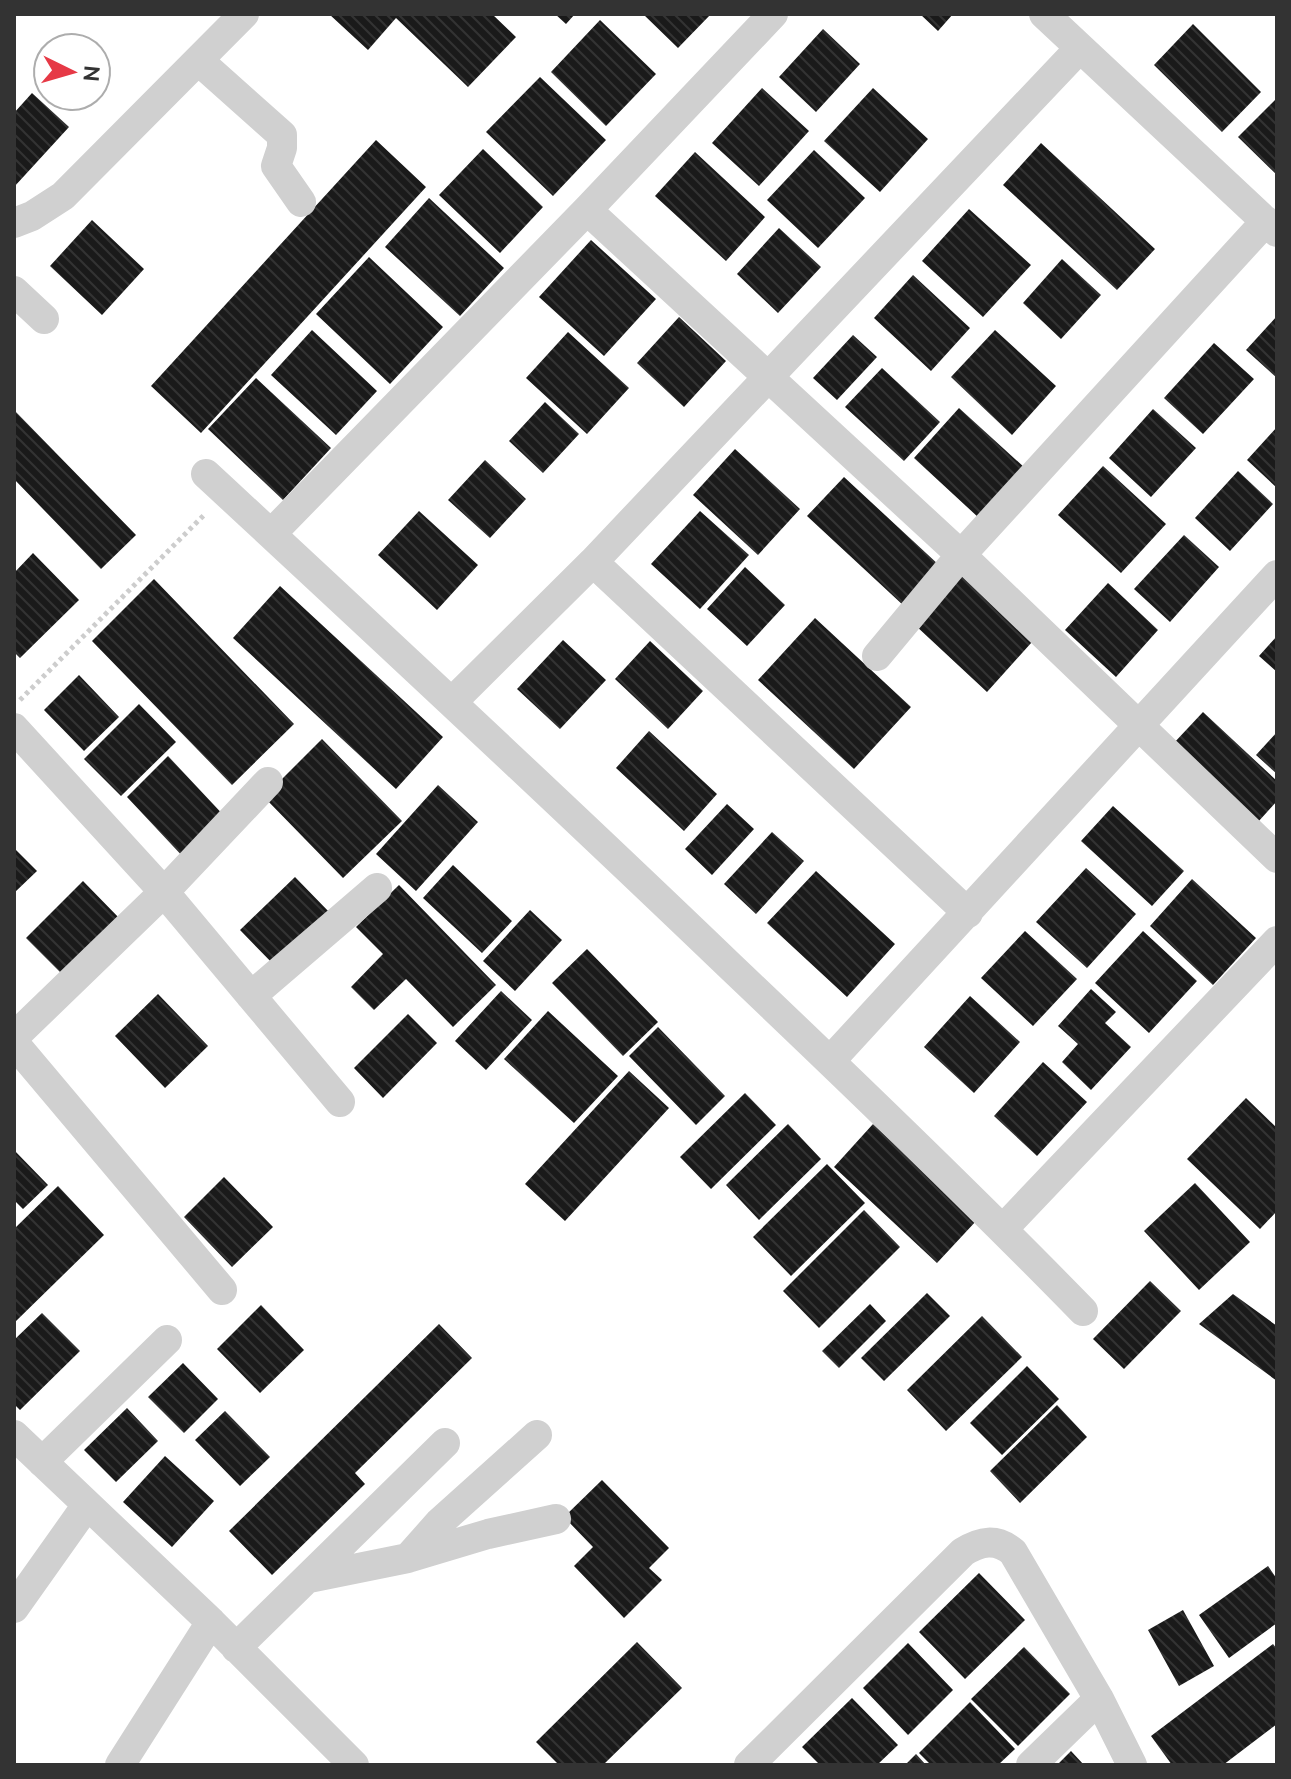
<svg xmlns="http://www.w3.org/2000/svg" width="1291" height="1779" font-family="Ubuntu,sans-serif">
<defs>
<pattern id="building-back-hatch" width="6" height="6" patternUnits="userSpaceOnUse" patternTransform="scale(2)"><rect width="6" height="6" fill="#1a1a1a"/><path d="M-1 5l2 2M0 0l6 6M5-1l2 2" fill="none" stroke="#333"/></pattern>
</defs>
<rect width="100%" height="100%" fill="#fff"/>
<!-- building -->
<path fill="url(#building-back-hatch)" d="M 329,14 L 492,14 L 516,37 L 468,87 L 396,18 L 368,50 Z
M 555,14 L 575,14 L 566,24 Z
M 643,14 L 711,14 L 678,48 Z
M 920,14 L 953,14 L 938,31 Z
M 600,20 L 656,74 L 606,126 L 551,72 Z
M 1193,24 L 1261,92 L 1222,132 L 1154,65 Z
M 823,29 L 860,64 L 816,112 L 779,77 Z
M 540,77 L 606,140 L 553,196 L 486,132 Z
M 762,88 L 809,131 L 759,186 L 712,143 Z
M 873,88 L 928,139 L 880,192 L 824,141 Z
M 32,93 L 69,127 L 14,187 L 14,113 Z
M 1275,100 L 1277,102 L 1277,175 L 1238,137 Z
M 376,140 L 426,187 L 201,433 L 151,386 Z
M 1041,143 L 1155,249 L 1117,290 L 1003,185 Z
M 483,149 L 543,207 L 500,253 L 439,195 Z
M 814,150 L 865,198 L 818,248 L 767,200 Z
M 695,152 L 765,217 L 726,261 L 655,196 Z
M 429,198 L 504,268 L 460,316 L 385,247 Z
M 969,209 L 1031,265 L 983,317 L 922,261 Z
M 92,220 L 144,269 L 102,315 L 50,266 Z
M 779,228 L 821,267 L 778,313 L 737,274 Z
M 591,240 L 656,299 L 604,356 L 539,297 Z
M 369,257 L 443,327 L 390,384 L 316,314 Z
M 1062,259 L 1101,295 L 1061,339 L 1023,303 Z
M 913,275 L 970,328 L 931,371 L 874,318 Z
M 1277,316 L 1277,378 L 1246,350 Z
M 679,317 L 726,361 L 684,407 L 637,363 Z
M 312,330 L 377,391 L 336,435 L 271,375 Z
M 995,330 L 1056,386 L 1012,435 L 951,377 Z
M 568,332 L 629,388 L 587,434 L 526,378 Z
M 853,335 L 877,357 L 837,400 L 813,378 Z
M 1214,343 L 1254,379 L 1203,434 L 1164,398 Z
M 882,368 L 940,422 L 904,461 L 845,407 Z
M 256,378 L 331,448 L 283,500 L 208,429 Z
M 545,402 L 579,434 L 543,473 L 509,441 Z
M 959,408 L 1025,468 L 979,518 L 914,458 Z
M 1153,409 L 1196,448 L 1151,497 L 1109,458 Z
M 14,410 L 136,535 L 101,569 L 14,479 Z
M 1277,427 L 1277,488 L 1247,460 Z
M 735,449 L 800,509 L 758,555 L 693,495 Z
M 485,460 L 526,499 L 490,538 L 448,500 Z
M 1103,466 L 1166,524 L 1121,573 L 1058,515 Z
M 1238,471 L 1273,504 L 1230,551 L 1195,518 Z
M 844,477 L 940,566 L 904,606 L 807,516 Z
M 419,511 L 478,565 L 437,610 L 378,555 Z
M 700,511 L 749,555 L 700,609 L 651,564 Z
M 1184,535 L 1219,567 L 1170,622 L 1134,589 Z
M 33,553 L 79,600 L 20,658 L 14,652 L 14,573 Z
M 745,567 L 785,605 L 747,646 L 707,609 Z
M 961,575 L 1032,642 L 987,692 L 915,625 Z
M 154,579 L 294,724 L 232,785 L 92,641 Z
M 1108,583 L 1158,630 L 1116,677 L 1065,630 Z
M 280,586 L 443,737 L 396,789 L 233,638 Z
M 815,618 L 911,707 L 854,769 L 758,680 Z
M 1277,636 L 1277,672 L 1259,656 Z
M 563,640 L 606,680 L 560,729 L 517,689 Z
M 650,641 L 703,691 L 668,729 L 615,679 Z
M 79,675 L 119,717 L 84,751 L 44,710 Z
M 139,704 L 176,742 L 121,796 L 84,759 Z
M 1203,712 L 1277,781 L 1277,801 L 1258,822 L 1173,744 Z
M 649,731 L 717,794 L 684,831 L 616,768 Z
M 1277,732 L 1277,774 L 1256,755 Z
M 322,739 L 402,821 L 343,878 L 264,797 Z
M 168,756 L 228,820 L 186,860 L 127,797 Z
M 438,785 L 478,822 L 416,891 L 376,854 Z
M 727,804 L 754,829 L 712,875 L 685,849 Z
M 1113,806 L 1184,871 L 1152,906 L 1081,841 Z
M 772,832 L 804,861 L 756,914 L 724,884 Z
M 14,848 L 37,871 L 14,893 Z
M 453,865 L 512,921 L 482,953 L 423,898 Z
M 1086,868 L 1136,914 L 1087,968 L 1036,922 Z
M 816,871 L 895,944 L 847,997 L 767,923 Z
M 295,877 L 331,914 L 277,968 L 240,930 Z
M 1192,879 L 1256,938 L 1213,985 L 1150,926 Z
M 83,881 L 122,921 L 65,977 L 26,938 Z
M 399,885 L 496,985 L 453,1027 L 406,979 L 374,1010 L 351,987 L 383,954 L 356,927 Z
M 530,910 L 562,940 L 515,991 L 483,961 Z
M 1025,931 L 1077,979 L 1033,1026 L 981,978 Z
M 1143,931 L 1197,981 L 1149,1033 L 1095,983 Z
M 587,949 L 658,1022 L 623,1056 L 552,983 Z
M 1091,989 L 1116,1012 L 1105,1023 L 1131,1047 L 1091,1090 L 1062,1062 L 1078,1044 L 1058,1026 Z
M 501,991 L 532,1020 L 486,1070 L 455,1041 Z
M 158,994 L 208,1046 L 165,1088 L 115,1036 Z
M 970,996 L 1020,1042 L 974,1093 L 924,1047 Z
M 548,1011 L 618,1076 L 574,1123 L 504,1059 Z
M 408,1014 L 437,1043 L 383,1098 L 354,1068 Z
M 658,1027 L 725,1096 L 696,1125 L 629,1056 Z
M 1043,1062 L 1087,1102 L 1037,1156 L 994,1116 Z
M 629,1071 L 669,1108 L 565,1221 L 525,1184 Z
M 745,1093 L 776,1125 L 711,1189 L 680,1157 Z
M 1246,1098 L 1277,1128 L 1277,1211 L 1260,1229 L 1187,1159 Z
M 788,1124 L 821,1159 L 759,1220 L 726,1185 Z
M 873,1124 L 977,1220 L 937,1263 L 834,1167 Z
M 14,1150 L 48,1185 L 23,1209 L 14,1200 Z
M 827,1164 L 865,1203 L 791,1276 L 753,1237 Z
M 224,1177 L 273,1227 L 232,1267 L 184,1217 Z
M 1195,1183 L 1250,1242 L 1199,1290 L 1144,1231 Z
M 58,1186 L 104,1235 L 14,1323 L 14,1229 Z
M 864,1210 L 900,1247 L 819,1328 L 783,1291 Z
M 1150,1281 L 1181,1311 L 1124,1369 L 1093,1339 Z
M 927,1293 L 950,1316 L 884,1381 L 861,1358 Z
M 1233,1294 L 1277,1326 L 1277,1381 L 1199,1324 Z
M 870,1304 L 886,1321 L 839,1368 L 822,1351 Z
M 261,1305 L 304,1350 L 260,1393 L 217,1349 Z
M 42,1313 L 80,1351 L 20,1410 L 14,1404 L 14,1340 Z
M 982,1316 L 1022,1357 L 946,1431 L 907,1390 Z
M 439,1324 L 472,1358 L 355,1473 L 365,1484 L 272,1575 L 229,1531 Z
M 183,1363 L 218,1399 L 184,1433 L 148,1397 Z
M 1027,1366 L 1059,1399 L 1002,1455 L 970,1423 Z
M 1057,1405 L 1087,1437 L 1020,1503 L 990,1471 Z
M 127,1408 L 158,1441 L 116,1482 L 84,1450 Z
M 225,1411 L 270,1457 L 240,1486 L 195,1440 Z
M 165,1456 L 214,1501 L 172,1547 L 123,1502 Z
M 602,1480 L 669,1548 L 649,1568 L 662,1580 L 624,1618 L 574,1566 L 593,1547 L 564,1517 Z
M 1268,1566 L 1277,1579 L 1277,1623 L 1229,1658 L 1199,1615 Z
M 979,1573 L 1025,1620 L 965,1679 L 919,1632 Z
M 1183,1610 L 1214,1666 L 1179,1686 L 1148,1630 Z
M 637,1642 L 682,1688 L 603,1765 L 559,1765 L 536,1742 Z
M 908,1643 L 953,1690 L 908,1735 L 863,1688 Z
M 1273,1644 L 1277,1649 L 1277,1724 L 1223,1765 L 1172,1765 L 1151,1736 Z
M 1024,1647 L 1070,1694 L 1018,1746 L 971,1699 Z
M 852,1698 L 898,1745 L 877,1765 L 820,1765 L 802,1747 Z
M 970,1702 L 1015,1749 L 998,1765 L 931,1765 L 919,1753 Z
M 1071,1751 L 1084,1765 L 1057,1765 Z
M 916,1754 L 926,1765 L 905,1765 Z"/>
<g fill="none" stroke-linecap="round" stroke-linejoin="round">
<!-- path -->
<path stroke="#cdcdcd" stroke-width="5" stroke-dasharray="4 4" stroke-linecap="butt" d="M 20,700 L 205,514"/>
<!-- minor -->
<path stroke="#d0d0d0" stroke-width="30" d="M 1044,14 L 1277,232
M 199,61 L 282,135 L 282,148 L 276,166 L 301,202
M 587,210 L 961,555 L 1277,858
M 14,223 L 32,216 L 63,196 L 244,14
M 14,291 L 44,319
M 206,474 C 382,637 557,800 730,966 C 849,1079 968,1193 1083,1311
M 271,534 L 587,210 L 773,14
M 593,562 L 968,913
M 877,656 L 961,555 L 1266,221
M 453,701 L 593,562 L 1079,49
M 14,728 L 164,892 L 340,1102
M 251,996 L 377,888
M 14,1037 L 164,892 L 268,782
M 14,1043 L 222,1290
M 830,1061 L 1277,575
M 1003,1229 L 1277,941
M 14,1435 L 211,1622 L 354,1765
M 42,1462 L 167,1340
M 408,1558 L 439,1523 L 537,1435
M 309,1578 L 408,1558 L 488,1534 L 556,1519
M 14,1608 L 87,1505
M 236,1648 L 445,1443
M 120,1765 L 211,1622
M 749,1765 L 963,1552 C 981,1541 996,1538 1013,1552 L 1099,1699 L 1132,1765
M 1031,1765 L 1099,1699"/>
</g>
<!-- border -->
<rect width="1291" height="1779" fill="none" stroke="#333333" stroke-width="32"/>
<!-- north arrow -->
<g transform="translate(72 72) rotate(95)"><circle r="38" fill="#ffffff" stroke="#adadad" stroke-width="2"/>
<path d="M0-6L14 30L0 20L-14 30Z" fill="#e63946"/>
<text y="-12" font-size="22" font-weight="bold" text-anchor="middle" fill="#333333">N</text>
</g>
</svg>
